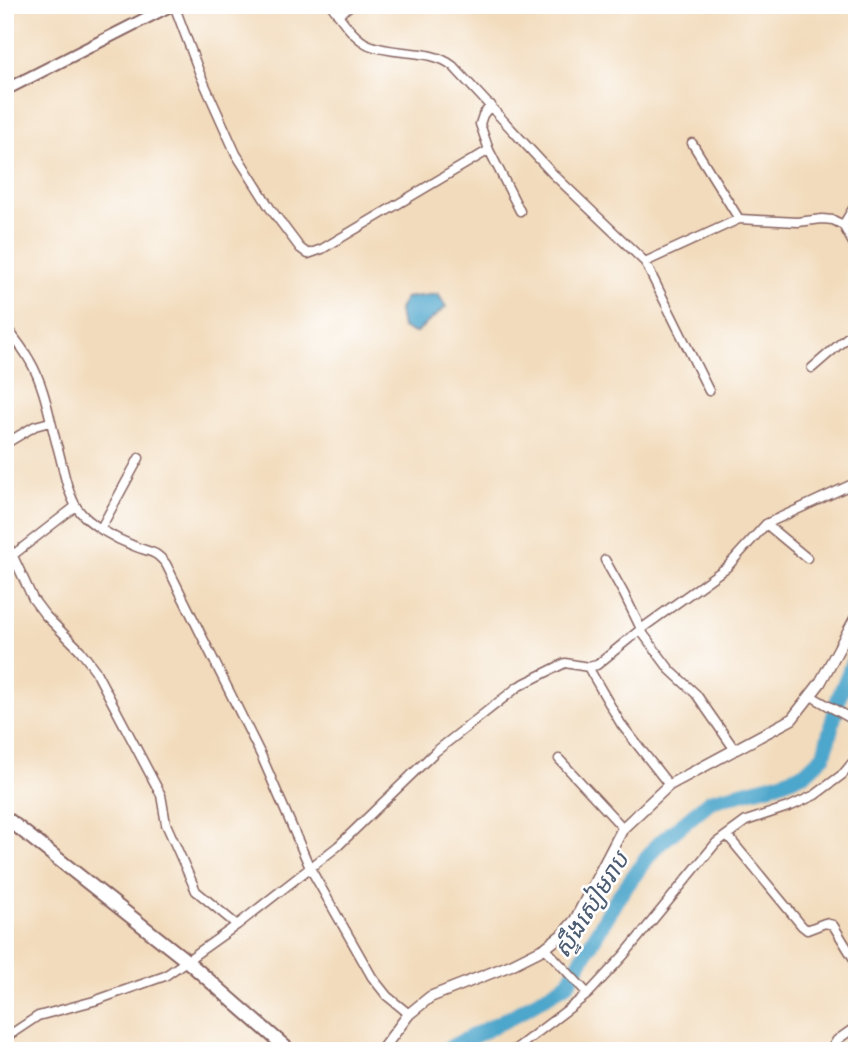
<svg xmlns="http://www.w3.org/2000/svg" width="862" height="1056" font-family="Mali,'Noto Sans Khmer',sans-serif">
<rect width="100%" height="100%" fill="#fff"/>
<filter id="ink" filterUnits="userSpaceOnUse"><feTurbulence type="fractalNoise" baseFrequency=".0143" numOctaves="2"/><feDisplacementMap in="SourceGraphic" scale="14" xChannelSelector="R" yChannelSelector="G"/><feConvolveMatrix kernelMatrix="1 2 1 2 8 2 1 2 1" color-interpolation-filters="sRGB"/></filter>
<filter id="wash" filterUnits="userSpaceOnUse"><feTurbulence type="fractalNoise" baseFrequency=".00686" numOctaves="4" result="noise"/><feDisplacementMap in="SourceGraphic" scale="28" xChannelSelector="R" yChannelSelector="G"/><feGaussianBlur stdDeviation="1.57" result="paint"/><feColorMatrix in="noise" values="0 0 0 0 0 0 0 0 0 0 0 0 0 0 0 0 0 1.4 0 .05"/><feComposite in="paint" operator="in"/></filter>
<g filter="url(#wash)">
<rect width="100%" height="100%" fill="#f2dbbc"/>
<!-- water -->
<path fill="#4ea6cb" stroke="#4c627b" stroke-width="2" d="M 438,294 L 446,307 L 415,333 L 402,328 L 399,310 L 405,298 Z"/>
<g fill="none" stroke-linecap="round" stroke-linejoin="round">
<!-- river -->
<path stroke="#4ea6cb" stroke-width="16" d="M 444,1051 L 513,1016 L 568,983 L 616,900 L 655,847 L 710,801 L 779,783 L 805,773 L 824,755 L 839,697 L 857,653"/>
</g>
</g>
<g filter="url(#ink)">
<g fill="none" stroke-linecap="round" stroke-linejoin="round">
<defs>
<path id="minor" d="M 174,5 L 200,74 L 236,154 L 270,208 L 300,248 L 308,254 L 322,249 L 489,150
M 331,5 C 341,18 353,38 369,45 C 395,56 431,48 453,66 L 552,173 L 645,262 L 739,219 L 798,222 L 822,219 L 833,220 L 843,225
M 491,5 L 492,7
M 338,15 L 351,5
M 491,105 L 483,115 L 480,124 L 489,150 L 520,211
M 692,143 L 739,219
M 857,202 L 843,225 L 857,250
M 645,262 L 709,391
M 5,326 C 14,337 23,348 30,361 C 44,385 49,415 56,442 C 63,464 65,488 77,508 C 89,525 116,539 134,546 C 150,553 154,549 166,564 L 261,755 L 310,868 L 372,977 L 387,996 L 409,1014
M 812,368 L 857,329
M 5,444 L 35,426 L 50,422
M 766,524 L 807,558
M 101,528 L 139,458
M 5,539 L 33,599 L 45,615 L 80,650 L 95,670 L 161,795 L 166,824 L 196,891 L 237,925
M 13,555 L 76,506
M 605,560 L 624,594 L 644,635 L 670,670 L 696,694 L 735,750
M 588,667 L 621,724 L 669,785
M 811,696 L 857,722
M 559,759 L 623,828
M 727,835 L 802,926 L 807,930 L 825,923 L 833,925 L 857,964
M 545,948 L 588,994
M 5,1038 L 38,1016 L 94,1001 L 165,976 L 237,925 L 338,846 L 435,752 L 519,686 L 565,663 L 588,667 L 597,665 L 641,629 L 727,567 L 766,524 L 857,482
M 513,1051 L 588,994 L 624,955 L 716,843 L 746,821 L 791,806 L 815,795 L 843,774 L 857,757
M 830,1051 L 837,1040 L 857,1026"/>
<path id="tertiary" d="M 381,1051 L 409,1014 L 430,997 L 511,965 L 545,948 L 563,934 L 575,920 L 623,828 L 669,785 L 792,719 L 820,683 L 857,615"/>
<path id="secondary" d="M 5,90 L 172,5"/>
<path id="trunk" d="M 5,817 L 187,961 L 290,1051"/>
</defs>
<!-- minor casing -->
<use href="#minor" stroke="#85615e" stroke-width="11"/>
<!-- tertiary casing -->
<use href="#tertiary" stroke="#85615e" stroke-width="13"/>
<!-- secondary casing -->
<use href="#secondary" stroke="#85615e" stroke-width="14"/>
<!-- trunk casing -->
<use href="#trunk" stroke="#85615e" stroke-width="16"/>
<!-- minor -->
<use href="#minor" stroke="#fff" stroke-width="8"/>
<!-- tertiary -->
<use href="#tertiary" stroke="#fff" stroke-width="10"/>
<!-- secondary -->
<use href="#secondary" stroke="#fff" stroke-width="10"/>
<!-- trunk -->
<use href="#trunk" stroke="#fff" stroke-width="12"/>
</g>
</g>
<g text-anchor="middle" dominant-baseline="central" stroke-width="5" stroke-linejoin="round" paint-order="stroke">
<!-- water labels -->
<g font-size="24" font-style="italic" fill="#4c5c73" stroke="#fff">
<text transform="translate(590 904) rotate(-58)">ស្ទឹងសៀមរាប</text>
</g>
</g>
<!-- margin -->
<rect width="862" height="1056" fill="none" stroke="#fff" stroke-width="28"/>
</svg>
